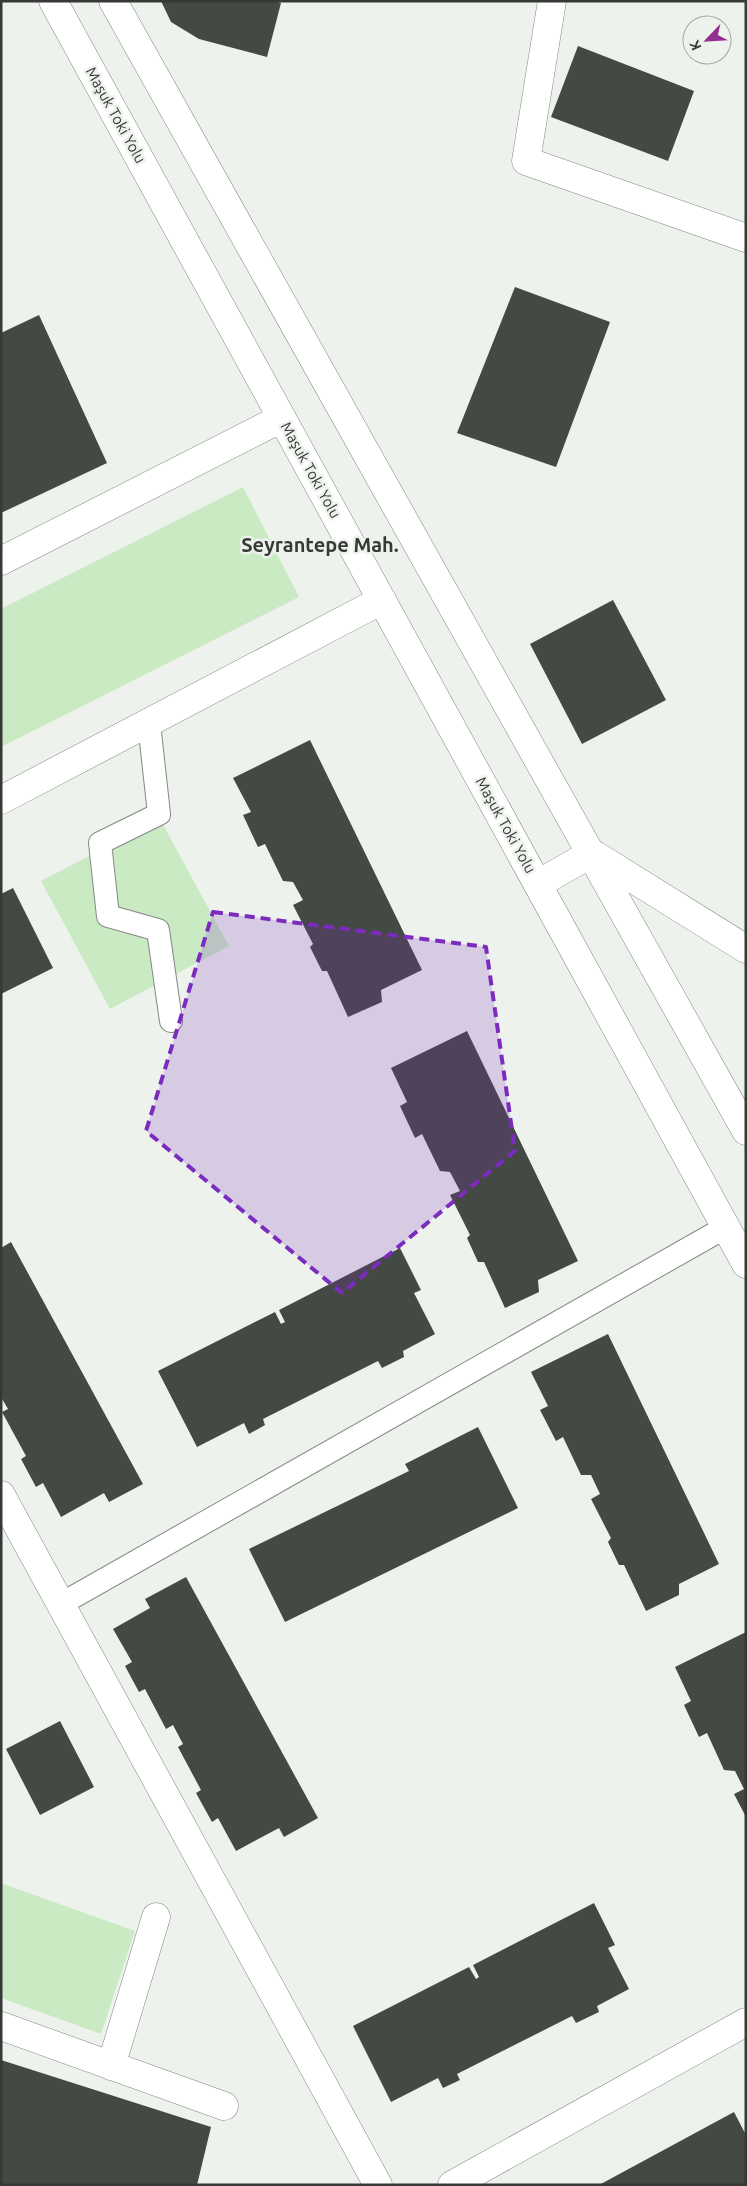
<svg xmlns="http://www.w3.org/2000/svg" width="747" height="2186" font-family="Ubuntu,sans-serif">
<rect width="100%" height="100%" fill="#edf3ec"/>
<!-- green -->
<path fill="#caeac4" d="M 243,487 L 299,597 L 1,747 L 1,609 Z
M 160,819 L 229,946 L 110,1009 L 41,881 Z
M 1,1883 L 135,1931 L 101,2034 L 1,1998 Z"/>
<!-- building -->
<path fill="#444943" d="M 161,1 L 274,1 L 281,3 L 267,57 L 199,39 L 171,22 Z
M 578,46 L 694,91 L 668,161 L 551,117 Z
M 515,287 L 610,322 L 556,467 L 457,433 Z
M 39,315 L 107,463 L 1,513 L 1,333 Z
M 613,600 L 666,700 L 582,744 L 530,644 Z
M 310,740 L 422,970 L 381,990 L 382,1002 L 348,1017 L 327,971 L 322,971 L 310,947 L 313,944 L 293,905 L 303,900 L 293,882 L 283,881 L 265,844 L 258,847 L 243,815 L 251,812 L 233,778 Z
M 13,888 L 53,968 L 1,994 L 1,894 Z
M 467,1031 L 578,1261 L 538,1280 L 539,1292 L 505,1308 L 484,1262 L 478,1262 L 467,1238 L 470,1235 L 450,1195 L 460,1191 L 450,1172 L 440,1171 L 422,1134 L 415,1138 L 400,1106 L 407,1102 L 391,1068 Z
M 11,1242 L 143,1484 L 109,1502 L 104,1493 L 61,1517 L 43,1483 L 36,1487 L 21,1459 L 26,1456 L 2,1412 L 8,1409 L 1,1397 L 1,1248 Z
M 400,1248 L 421,1290 L 414,1293 L 435,1334 L 403,1351 L 404,1357 L 382,1368 L 378,1361 L 263,1419 L 265,1425 L 249,1434 L 244,1423 L 197,1447 L 158,1371 L 275,1312 L 281,1324 L 285,1322 L 279,1310 Z
M 608,1334 L 719,1564 L 679,1584 L 679,1595 L 646,1611 L 624,1565 L 619,1565 L 608,1542 L 611,1538 L 591,1499 L 600,1494 L 591,1475 L 581,1475 L 563,1437 L 556,1441 L 540,1410 L 548,1406 L 531,1372 Z
M 478,1427 L 518,1508 L 285,1622 L 249,1549 L 409,1471 L 405,1464 Z
M 186,1577 L 318,1818 L 284,1837 L 279,1828 L 236,1851 L 218,1818 L 212,1822 L 196,1793 L 201,1790 L 178,1747 L 183,1744 L 173,1725 L 166,1729 L 145,1689 L 139,1692 L 125,1666 L 132,1662 L 113,1629 L 150,1608 L 145,1599 Z
M 746,1632 L 746,1817 L 734,1794 L 744,1789 L 735,1771 L 724,1770 L 707,1733 L 699,1737 L 684,1705 L 691,1701 L 675,1667 Z
M 60,1721 L 94,1787 L 40,1815 L 6,1749 Z
M 594,1903 L 615,1945 L 608,1948 L 629,1989 L 597,2006 L 599,2012 L 576,2023 L 572,2016 L 457,2074 L 460,2080 L 443,2088 L 438,2078 L 391,2102 L 353,2026 L 469,1967 L 476,1979 L 479,1977 L 473,1965 Z
M 1,2060 L 211,2127 L 197,2185 L 1,2185 Z
M 734,2112 L 746,2135 L 746,2185 L 599,2185 Z"/>
<g fill="none" stroke-linecap="round" stroke-linejoin="round">
<defs>
<path id="pedestrian" d="M 149,723 L 159,814 L 100,843 L 108,916 L 158,930 L 171,1021
M 61,1604 L 726,1227"/>
<path id="minor" d="M 53,1 L 746,1264
M 113,1 L 746,1131
M 552,1 L 526,161 L 746,238
M 1,561 L 282,418
M 1,800 L 382,600
M 595,855 L 746,949
M 538,884 L 592,853
M 1,1495 L 378,2185
M 1,2026 L 224,2106
M 111,2066 L 156,1917
M 452,2185 L 746,2022"/>
</defs>
<!-- pedestrian casing -->
<use href="#pedestrian" stroke="#838882" stroke-width="24"/>
<!-- minor casing -->
<use href="#minor" stroke="#838882" stroke-width="29"/>
<!-- pedestrian -->
<use href="#pedestrian" stroke="#fff" stroke-width="22"/>
<!-- minor -->
<use href="#minor" stroke="#fff" stroke-width="28"/>
</g>
<!-- marked area -->
<path fill="#7b2cbf" fill-opacity="0.2" stroke="#7b2cbf" stroke-width="4" stroke-dasharray="10 6" stroke-linejoin="round" d="M 213,912 L 486,947 L 515,1151 L 342,1293 L 146,1131 Z"/>
<g text-anchor="middle" dominant-baseline="central" stroke-width="5" stroke-linejoin="round" paint-order="stroke">
<!-- street labels -->
<g font-size="15" fill="#373936" stroke="#edf3ec">
<text transform="translate(116 115) rotate(61)">Maşuk Toki Yolu</text>
<text transform="translate(311 470) rotate(61)">Maşuk Toki Yolu</text>
<text transform="translate(506 825) rotate(61)">Maşuk Toki Yolu</text>
</g>
<!-- district labels -->
<g font-size="20" font-weight="bold" fill="#373936" stroke="#edf3ec">
<text x="320" y="544">Seyrantepe Mah.</text>
</g>
</g>
<!-- border -->
<rect width="747" height="2186" fill="none" stroke="#373936" stroke-width="5"/>
<!-- north arrow -->
<g transform="translate(707 40) rotate(245)"><circle r="24" fill="#edf3ec" stroke="#a4a9a3"/>
<path d="M0-4L9 19L0 12L-9 19Z" fill="#952e92"/>
<text y="-8" font-size="14" font-weight="bold" text-anchor="middle" fill="#373936">K</text>
</g>
</svg>
